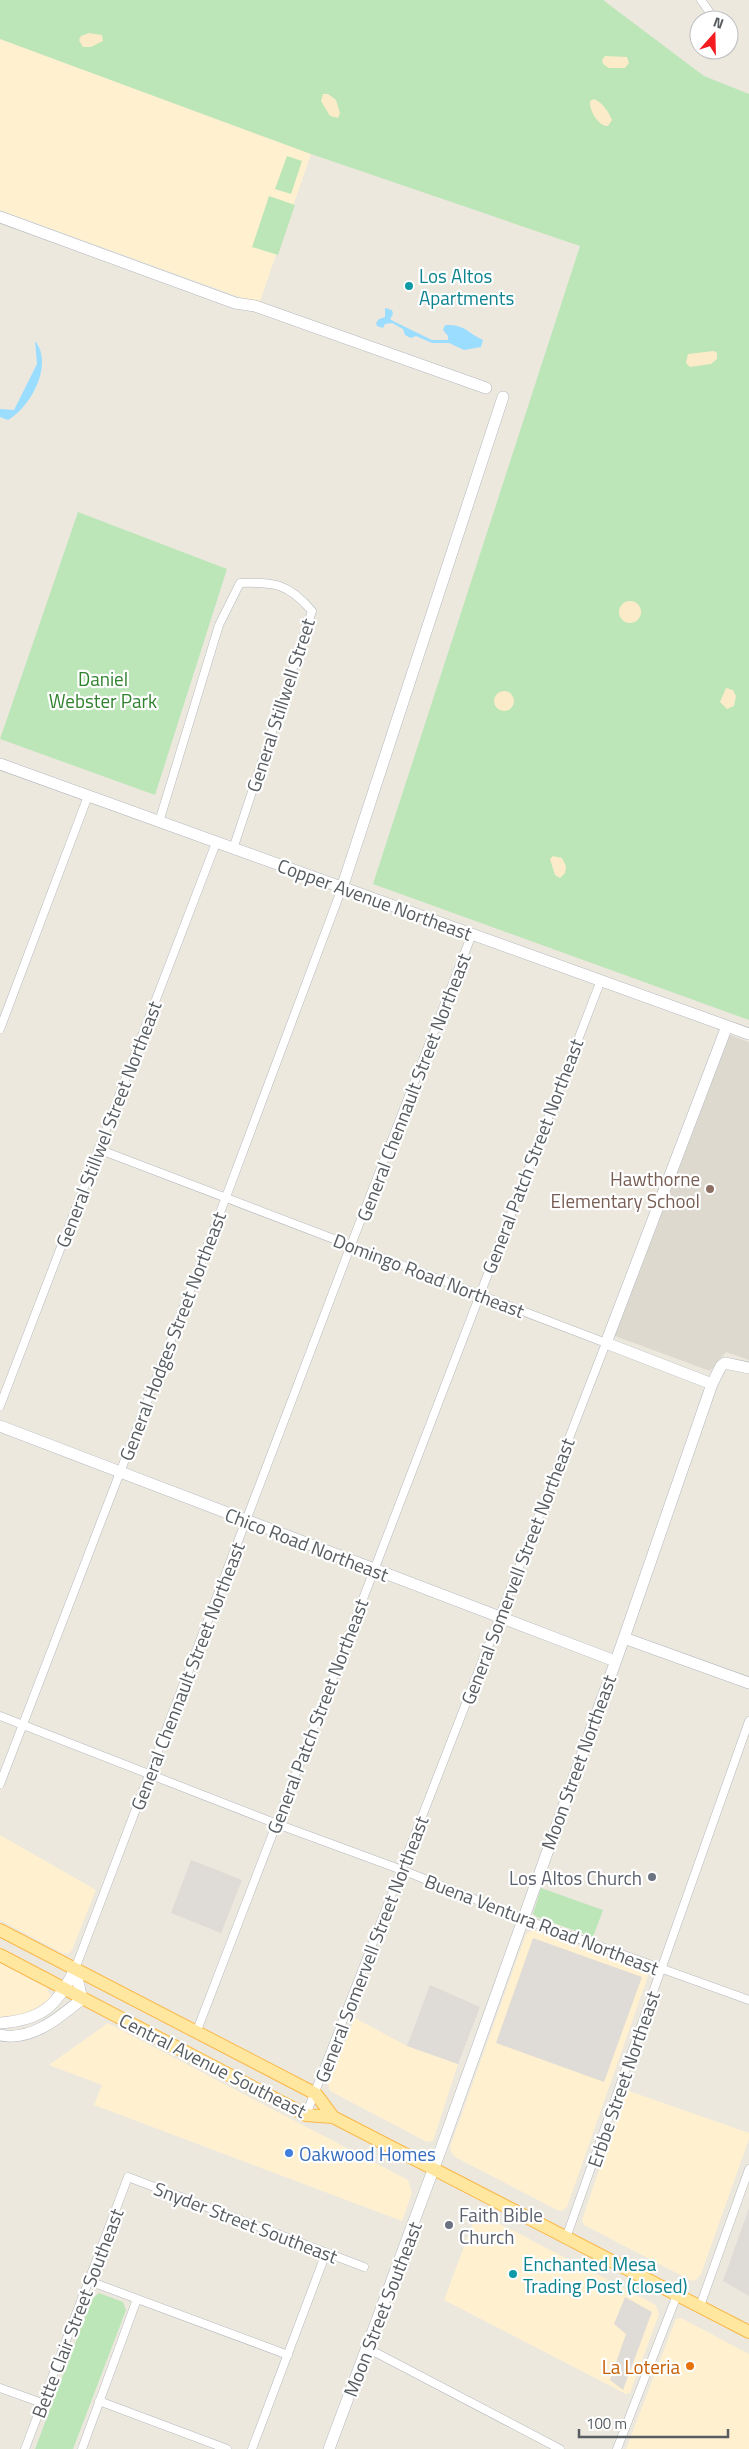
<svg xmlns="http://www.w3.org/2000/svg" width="749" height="2449" font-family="'Titillium Web',sans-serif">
<rect width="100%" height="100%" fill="#ece8de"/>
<!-- commercial -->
<path fill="#fff0d0" d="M 0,39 L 311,154 L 259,304 L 0,210 Z
M 0,1835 L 96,1890 L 72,1950 L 69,1953 L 64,1954 L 0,1920 Z
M 533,1930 L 645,1970 L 648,1976 L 567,2207 L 562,2211 L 557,2210 L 455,2157 L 451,2152 L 450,2147 L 526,1934 Z
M 0,1963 L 46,1987 L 51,1996 L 50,2002 L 31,2014 L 0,2019 Z
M 355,2018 L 407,2046 L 458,2064 L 433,2141 L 427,2142 L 330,2091 L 328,2083 Z
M 108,2023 L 408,2180 L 412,2193 L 402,2221 L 94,2105 L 102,2085 L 49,2065 Z
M 626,2090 L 749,2133 L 749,2139 L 701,2274 L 696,2280 L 692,2281 L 584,2225 L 582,2220 Z
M 477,2212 L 656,2305 L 659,2314 L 630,2393 L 626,2394 L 444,2300 Z
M 681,2318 L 749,2354 L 749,2449 L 626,2449 L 676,2319 Z"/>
<!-- industrial -->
<path fill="#dfdbd6" d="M 191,1860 L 242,1880 L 221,1933 L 171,1913 Z
M 533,1938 L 642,1977 L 604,2082 L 496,2043 Z
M 430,1985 L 480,2007 L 458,2064 L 407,2046 Z
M 749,2208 L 749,2296 L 723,2281 Z
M 625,2297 L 652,2312 L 623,2390 L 610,2380 L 626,2334 L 614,2324 Z"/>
<!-- education -->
<path fill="#ded9cf" d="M 730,1035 L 749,1042 L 749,1360 L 726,1352 L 710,1371 L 615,1336 Z"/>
<!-- green -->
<path fill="#bce6b8" d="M 0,0 L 603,0 L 704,76 L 749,94 L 749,1020 L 373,884 L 580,246 L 311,154 L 0,39 Z
M 287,156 L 302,161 L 291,194 L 275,189 Z
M 269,196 L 295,205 L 278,255 L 252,247 Z
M 78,512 L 227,569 L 155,795 L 0,739 Z
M 541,1888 L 603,1910 L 593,1937 L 537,1917 L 533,1914 Z
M 99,2293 L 123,2302 L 126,2310 L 73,2449 L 35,2449 L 92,2299 Z"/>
<!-- sand -->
<path fill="#fcebc9" d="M 89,33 L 102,35 L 103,41 L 91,47 L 83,47 L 79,40 L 81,36 Z
M 605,56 L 627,57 L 629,63 L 625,68 L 609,68 L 603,64 L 602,60 Z
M 323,94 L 328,94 L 336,100 L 340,113 L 338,118 L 330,116 L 321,101 Z
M 594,99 C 602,102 609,112 612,120 L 608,126 C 598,126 589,110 590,101 Z
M 714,351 L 717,353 L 717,359 L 711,364 L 690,367 L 686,363 L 688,354 Z
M619 612a11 11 0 1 1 22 0a11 11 0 1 1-22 0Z
M 726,688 L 733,690 L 736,696 L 734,706 L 727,709 L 720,702 Z
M494 701a10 10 0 1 1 20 0a10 10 0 1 1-20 0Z
M 553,856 L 562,858 L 566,866 L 565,873 L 560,878 L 555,875 L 550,859 Z"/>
<!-- water -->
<path fill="#9bddff" d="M 385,308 L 392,310 L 393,314 L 390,319 L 393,321 L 432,340 L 448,340 L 448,336 L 443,330 L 445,325 C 465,324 468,333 483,340 L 481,347 L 464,350 L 449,343 L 432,343 L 416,336 L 411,338 L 405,335 L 403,329 L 392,323 L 385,324 L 383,328 L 377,326 L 376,323 L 379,319 L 385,317 Z
M 35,341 C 54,364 31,407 8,420 L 0,417 L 0,409 L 14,410 L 37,364 Z"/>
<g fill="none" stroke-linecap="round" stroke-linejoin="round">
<defs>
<path id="street" d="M 701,0 L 715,20
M 159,822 L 219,625 L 240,583 C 274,582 288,583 312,611 L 233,849
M 0,1029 L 88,796
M 98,1149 L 606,1343 L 306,2115
M 0,1406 L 216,843
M 0,1716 L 277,1824 L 402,1870 L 532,1922 L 749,2000
M 0,1784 L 226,1197 L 342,888
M 75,1969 L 351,1245 L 472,934
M 196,2033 L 601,980
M 566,2238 L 749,1721
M 89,2281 L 288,2355
M 700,2306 L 749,2169
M 367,2348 L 560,2449
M 0,2388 L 42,2403
M 99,2401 L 227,2449
M 25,2449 L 128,2177 L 364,2267
M 82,2449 L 137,2299
M 252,2449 L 326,2253
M 617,2449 L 677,2295"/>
<path id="secondary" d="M 0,217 L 235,303 L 255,306 L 486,388
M 0,764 L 749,1034
M 342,888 L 503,397
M 712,1384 L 606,1343 L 727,1026
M 0,1426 L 615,1661
M 624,1638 L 749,1683
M 0,2023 C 42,2020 57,2006 75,1969
M 0,2035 C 31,2042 60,2017 82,1999 L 75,1969
M 329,2449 L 442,2146 L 624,1638 L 712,1384 L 721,1366 L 725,1363 L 749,1368"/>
<path id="primary" d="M 0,1930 L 316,2094 L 333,2117
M 0,1955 L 306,2115 L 333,2117 L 749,2332"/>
</defs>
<!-- street casing -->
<use href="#street" stroke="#b4b8bd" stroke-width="9"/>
<!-- secondary casing -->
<use href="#secondary" stroke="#b2b7bd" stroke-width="12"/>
<!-- primary casing -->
<use href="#primary" stroke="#fbb849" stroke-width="14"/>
<!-- street -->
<use href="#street" stroke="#fff" stroke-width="8"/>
<!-- secondary -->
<use href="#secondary" stroke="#fff" stroke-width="11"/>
<!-- primary -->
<use href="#primary" stroke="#ffe7a0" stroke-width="12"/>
</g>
<!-- markers -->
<g fill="#0f9aa8" stroke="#fff" stroke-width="2">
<circle cx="409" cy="286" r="5"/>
<circle cx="513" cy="2274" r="5"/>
</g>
<circle fill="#8d6e63" stroke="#fff" stroke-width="2" cx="710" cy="1189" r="5"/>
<g fill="#6b7280" stroke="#fff" stroke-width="2">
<circle cx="652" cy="1877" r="5"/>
<circle cx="449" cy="2225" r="5"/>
</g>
<circle fill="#3f7fe0" stroke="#fff" stroke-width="2" cx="289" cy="2153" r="5"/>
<circle fill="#e8710a" stroke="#fff" stroke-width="2" cx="690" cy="2366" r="5"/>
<g text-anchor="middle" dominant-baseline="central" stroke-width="4.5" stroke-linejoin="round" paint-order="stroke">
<!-- culture labels -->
<g font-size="19" fill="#0d838f" stroke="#fff" text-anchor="start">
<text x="419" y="275">Los Altos<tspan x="419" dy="22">Apartments</tspan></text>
<text x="523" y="2263">Enchanted Mesa<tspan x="523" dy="22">Trading Post (closed)</tspan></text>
</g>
<!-- park labels -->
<g font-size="19" fill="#31822e" stroke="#fff">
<text x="103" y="678">Daniel<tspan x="103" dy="22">Webster Park</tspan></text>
</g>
<!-- street labels -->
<g font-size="19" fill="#575d61" stroke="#fff">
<text transform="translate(280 705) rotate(-72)">General Stillwell Street</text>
<text transform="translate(375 899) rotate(20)">Copper Avenue Northeast</text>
<text transform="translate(413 1087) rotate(-69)">General Chennault Street Northeast</text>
<text transform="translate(108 1124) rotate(-69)">General Stillwel Street Northeast</text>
<text transform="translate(532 1156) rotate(-69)">General Patch Street Northeast</text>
<text transform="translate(429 1275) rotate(21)">Domingo Road Northeast</text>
<text transform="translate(172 1336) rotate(-69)">General Hodges Street Northeast</text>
<text transform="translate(307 1544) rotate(21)">Chico Road Northeast</text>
<text transform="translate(517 1571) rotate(-69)">General Somervell Street Northeast</text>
<text transform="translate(187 1676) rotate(-69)">General Chennault Street Northeast</text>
<text transform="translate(317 1716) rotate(-69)">General Patch Street Northeast</text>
<text transform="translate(578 1762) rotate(-70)">Moon Street Northeast</text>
<text transform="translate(542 1924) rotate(21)">Buena Ventura Road Northeast</text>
<text transform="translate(371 1949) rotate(-69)">General Somervell Street Northeast</text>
<text transform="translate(213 2065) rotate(27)">Central Avenue Southeast</text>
<text transform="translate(623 2079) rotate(-71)">Erbbe Street Northeast</text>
<text transform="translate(246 2222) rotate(21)">Snyder Street Southeast</text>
<text transform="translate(382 2309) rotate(-69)">Moon Street Southeast</text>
<text transform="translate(77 2313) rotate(-69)">Bette Clair Street Southeast</text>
</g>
<!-- education labels -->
<g font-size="19" fill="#785e54" stroke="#fff" text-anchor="end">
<text x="700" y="1178">Hawthorne<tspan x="700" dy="22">Elementary School</tspan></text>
</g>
<!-- worship labels -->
<g font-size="19" fill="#5b616d" stroke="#fff" text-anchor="end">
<text x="642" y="1877">Los Altos Church</text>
<text x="459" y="2214" text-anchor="start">Faith Bible<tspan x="459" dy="22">Church</tspan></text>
</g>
<!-- shop labels -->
<g font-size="19" fill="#366cbe" stroke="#fff" text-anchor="start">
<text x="299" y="2153">Oakwood Homes</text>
</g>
<!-- food labels -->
<g font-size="19" fill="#c56008" stroke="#fff" text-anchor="end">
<text x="680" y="2366">La Loteria</text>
</g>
</g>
<!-- north arrow -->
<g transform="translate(714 35) rotate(20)"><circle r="24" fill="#ffffff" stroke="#bcbec0"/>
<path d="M0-4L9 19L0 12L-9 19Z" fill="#f41c1f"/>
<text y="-8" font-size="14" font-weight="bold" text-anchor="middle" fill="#575d61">N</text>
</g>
<!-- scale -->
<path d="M579 2429v8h149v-8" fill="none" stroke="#575d61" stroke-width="2.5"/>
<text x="586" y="2429" font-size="15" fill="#575d61" stroke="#ffffff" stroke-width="4" paint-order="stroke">100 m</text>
</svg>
